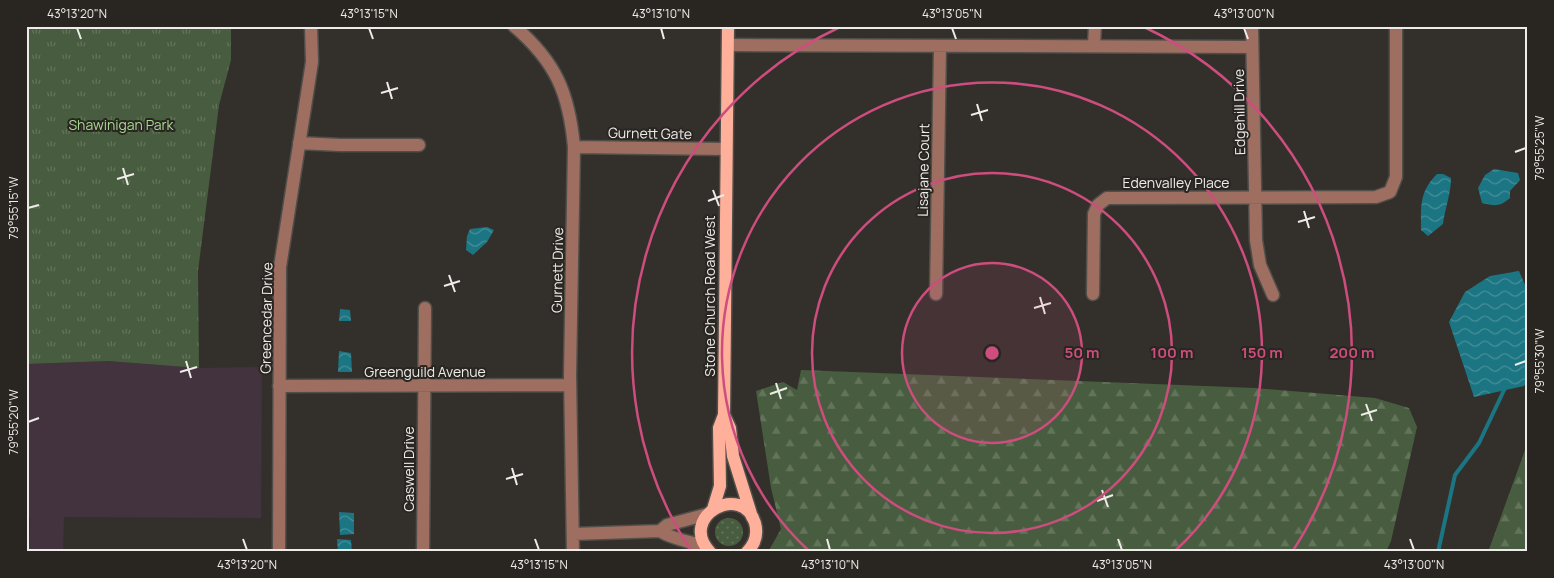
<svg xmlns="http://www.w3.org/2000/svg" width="1554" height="578" font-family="Manrope,sans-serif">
<defs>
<pattern id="forest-firs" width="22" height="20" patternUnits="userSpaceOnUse" patternTransform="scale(1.25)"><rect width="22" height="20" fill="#485d3f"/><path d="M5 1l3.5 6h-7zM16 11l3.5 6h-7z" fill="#63745b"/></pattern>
<pattern id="park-tufts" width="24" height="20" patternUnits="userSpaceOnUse" patternTransform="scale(1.25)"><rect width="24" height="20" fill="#485d3f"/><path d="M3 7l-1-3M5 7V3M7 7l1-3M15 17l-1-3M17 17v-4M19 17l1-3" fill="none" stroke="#63745b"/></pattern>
<pattern id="garden-dots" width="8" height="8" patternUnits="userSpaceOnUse" patternTransform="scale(1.25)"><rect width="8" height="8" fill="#485d3f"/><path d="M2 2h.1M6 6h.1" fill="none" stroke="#63745b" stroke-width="1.8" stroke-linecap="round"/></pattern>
<pattern id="water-waves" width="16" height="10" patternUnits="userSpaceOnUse" patternTransform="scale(1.25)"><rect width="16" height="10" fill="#1b7583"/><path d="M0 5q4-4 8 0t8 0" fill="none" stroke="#488f9a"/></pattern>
</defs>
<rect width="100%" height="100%" fill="#33302c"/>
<!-- education -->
<path fill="#42333f" d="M 108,361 L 199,368 L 262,367 L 261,518 L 64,517 L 63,552 L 29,552 L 30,518 L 26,518 L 26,364 Z"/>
<!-- forest -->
<path fill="url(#forest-firs)" d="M 801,370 L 1255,388 L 1375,398 L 1409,408 L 1417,427 L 1391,541 L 1386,552 L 768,552 L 781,529 L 771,488 L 756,391 L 783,382 L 797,390 Z
M 1528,442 L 1528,552 L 1488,552 Z"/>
<!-- park -->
<path fill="url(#park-tufts)" d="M 26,26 L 231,26 L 231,60 L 219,105 L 198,271 L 199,368 L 108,361 L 26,364 Z"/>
<!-- garden -->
<path fill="url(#garden-dots)" d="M715 532a14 14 0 1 1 28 0a14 14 0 1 1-28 0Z"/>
<!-- water -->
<path fill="url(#water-waves)" d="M 1494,169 L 1518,173 L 1520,180 L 1510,191 L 1510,198 C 1500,207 1495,206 1482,203 L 1478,188 L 1485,175 Z
M 1437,174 L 1443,174 L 1451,178 C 1451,193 1445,209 1443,224 L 1428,236 L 1421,230 C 1421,207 1419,192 1437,174 Z
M 487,227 L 494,230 L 487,242 L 473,255 L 466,250 L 467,236 L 470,229 Z
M 1519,271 L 1528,292 L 1528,380 L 1524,386 L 1474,397 L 1449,322 L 1465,292 L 1490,276 Z
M 340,309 L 350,310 L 351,321 L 339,321 Z
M 339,351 L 351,353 L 352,372 L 338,372 Z
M 339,512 L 354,513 L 354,534 L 340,535 Z
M 337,539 L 351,540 L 352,552 L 338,552 Z"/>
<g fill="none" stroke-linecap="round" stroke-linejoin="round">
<!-- stream -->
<path stroke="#1b7583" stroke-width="4" d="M 1438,552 L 1455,475 L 1479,443 L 1506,386"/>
<defs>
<path id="minor" d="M 514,26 C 556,62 569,93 574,147 L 570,375 L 573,552
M 1252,26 L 1256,240 L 1260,265 L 1273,295
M 728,45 L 1252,47
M 1094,46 L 1095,26
M 299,143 L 340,145 L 419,145
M 574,147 L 725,149
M 936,294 L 940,46
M 1093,294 L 1094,214 L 1098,205 L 1107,198 L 1376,197 L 1390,192 L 1396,177 L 1396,26
M 279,386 L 570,385
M 660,531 C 671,539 693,542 706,547
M 573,534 L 660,531 L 667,525 L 708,514
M 279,552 L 280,267 L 312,62 L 311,26
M 423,552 L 425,308"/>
<path id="major" d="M 728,26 L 724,415 L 730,428 L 733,456 L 752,517
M 713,509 L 720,486 L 719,428 L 724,415
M 710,552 C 677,517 742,481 755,523 C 758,534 755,544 747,552"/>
</defs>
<!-- minor casing -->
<use href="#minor" stroke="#514e4a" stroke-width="15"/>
<!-- major casing -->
<use href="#major" stroke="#514e4a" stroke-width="15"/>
<!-- minor -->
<use href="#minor" stroke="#9e6e61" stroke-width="12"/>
<!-- major -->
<use href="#major" stroke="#feb09b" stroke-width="12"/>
</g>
<!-- ticks -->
<path fill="none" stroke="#eeece9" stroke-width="2" d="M 77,28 L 81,39M 369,28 L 373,39M 661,28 L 664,39M 952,28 L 956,39M 1244,28 L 1248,39M 387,82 L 392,99M 381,93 L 398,88M 977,104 L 982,121M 971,115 L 988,110M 1515,152 L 1526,148M 123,168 L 128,185M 117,179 L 134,174M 713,190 L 719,206M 708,201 L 724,195M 28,208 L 39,205M 1304,211 L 1309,228M 1298,222 L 1315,217M 449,275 L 455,292M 444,286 L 460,281M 1040,297 L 1045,314M 1034,308 L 1051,303M 186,361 L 191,378M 1515,365 L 1526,361M 180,372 L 197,367M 776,383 L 781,399M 770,394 L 787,388M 1366,404 L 1372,421M 1361,415 L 1377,410M 28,422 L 39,418M 512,468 L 517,485M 506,479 L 523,474M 1102,490 L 1108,507M 1097,501 L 1113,495M 243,539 L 247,550M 535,539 L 539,550M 827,539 L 830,550M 1118,539 L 1122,550M 1410,539 L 1414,550"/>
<!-- distance rings -->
<circle cx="992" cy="353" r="90" fill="#cd4d7e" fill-opacity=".12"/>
<g fill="none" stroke="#cd4d7e" stroke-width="2.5">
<circle cx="992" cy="353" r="90"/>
<circle cx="992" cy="353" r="180"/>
<path d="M808 550A270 270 0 1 1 1176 550"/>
<path d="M692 552A360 360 0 0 1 840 27M1144 27A360 360 0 0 1 1292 552"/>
</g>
<g text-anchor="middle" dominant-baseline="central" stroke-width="4" stroke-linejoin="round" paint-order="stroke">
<!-- street labels -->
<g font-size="14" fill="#eeece9" stroke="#292622">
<text transform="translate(1239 112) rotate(-91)">Edgehill Drive</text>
<text transform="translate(650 133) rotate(1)">Gurnett Gate</text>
<text transform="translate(923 170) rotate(-89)">Lisajane Court</text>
<text x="1176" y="182">Edenvalley Place</text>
<text transform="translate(557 270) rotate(-89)">Gurnett Drive</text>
<text transform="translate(709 296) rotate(-90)">Stone Church Road West</text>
<text transform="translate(266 318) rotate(-89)">Greencedar Drive</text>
<text x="425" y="371">Greenguild Avenue</text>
<text transform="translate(408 469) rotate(-90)">Caswell Drive</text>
</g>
<!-- park labels -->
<g font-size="14" fill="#a6d990" stroke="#292622">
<text x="121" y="124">Shawinigan Park</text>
</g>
</g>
<circle cx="992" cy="353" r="8" fill="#cd4d7e" stroke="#292622" stroke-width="2.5"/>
<g font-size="15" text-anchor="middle" font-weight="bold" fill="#cd4d7e" stroke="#292622" stroke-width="4" stroke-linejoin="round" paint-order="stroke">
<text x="1082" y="358">50 m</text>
<text x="1172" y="358">100 m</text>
<text x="1262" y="358">150 m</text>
<text x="1352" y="358">200 m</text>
</g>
<!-- border -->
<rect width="1554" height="578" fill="none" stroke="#292622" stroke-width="55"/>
<rect x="28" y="28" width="1498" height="522" fill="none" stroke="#eeece9" stroke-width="2"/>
<g font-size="12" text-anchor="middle" fill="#eeece9">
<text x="77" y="18">43°13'20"N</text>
<text x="369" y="18">43°13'15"N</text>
<text x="661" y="18">43°13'10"N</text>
<text x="952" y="18">43°13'05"N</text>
<text x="1244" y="18">43°13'00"N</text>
<text transform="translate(1540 148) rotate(-90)" y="4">79°55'25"W</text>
<text transform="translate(14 208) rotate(-90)" y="4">79°55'15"W</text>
<text transform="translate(1540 361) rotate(-90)" y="4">79°55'30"W</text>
<text transform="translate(14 422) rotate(-90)" y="4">79°55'20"W</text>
<text x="247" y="569">43°13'20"N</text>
<text x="539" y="569">43°13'15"N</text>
<text x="830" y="569">43°13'10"N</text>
<text x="1122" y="569">43°13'05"N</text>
<text x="1414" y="569">43°13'00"N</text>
</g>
</svg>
